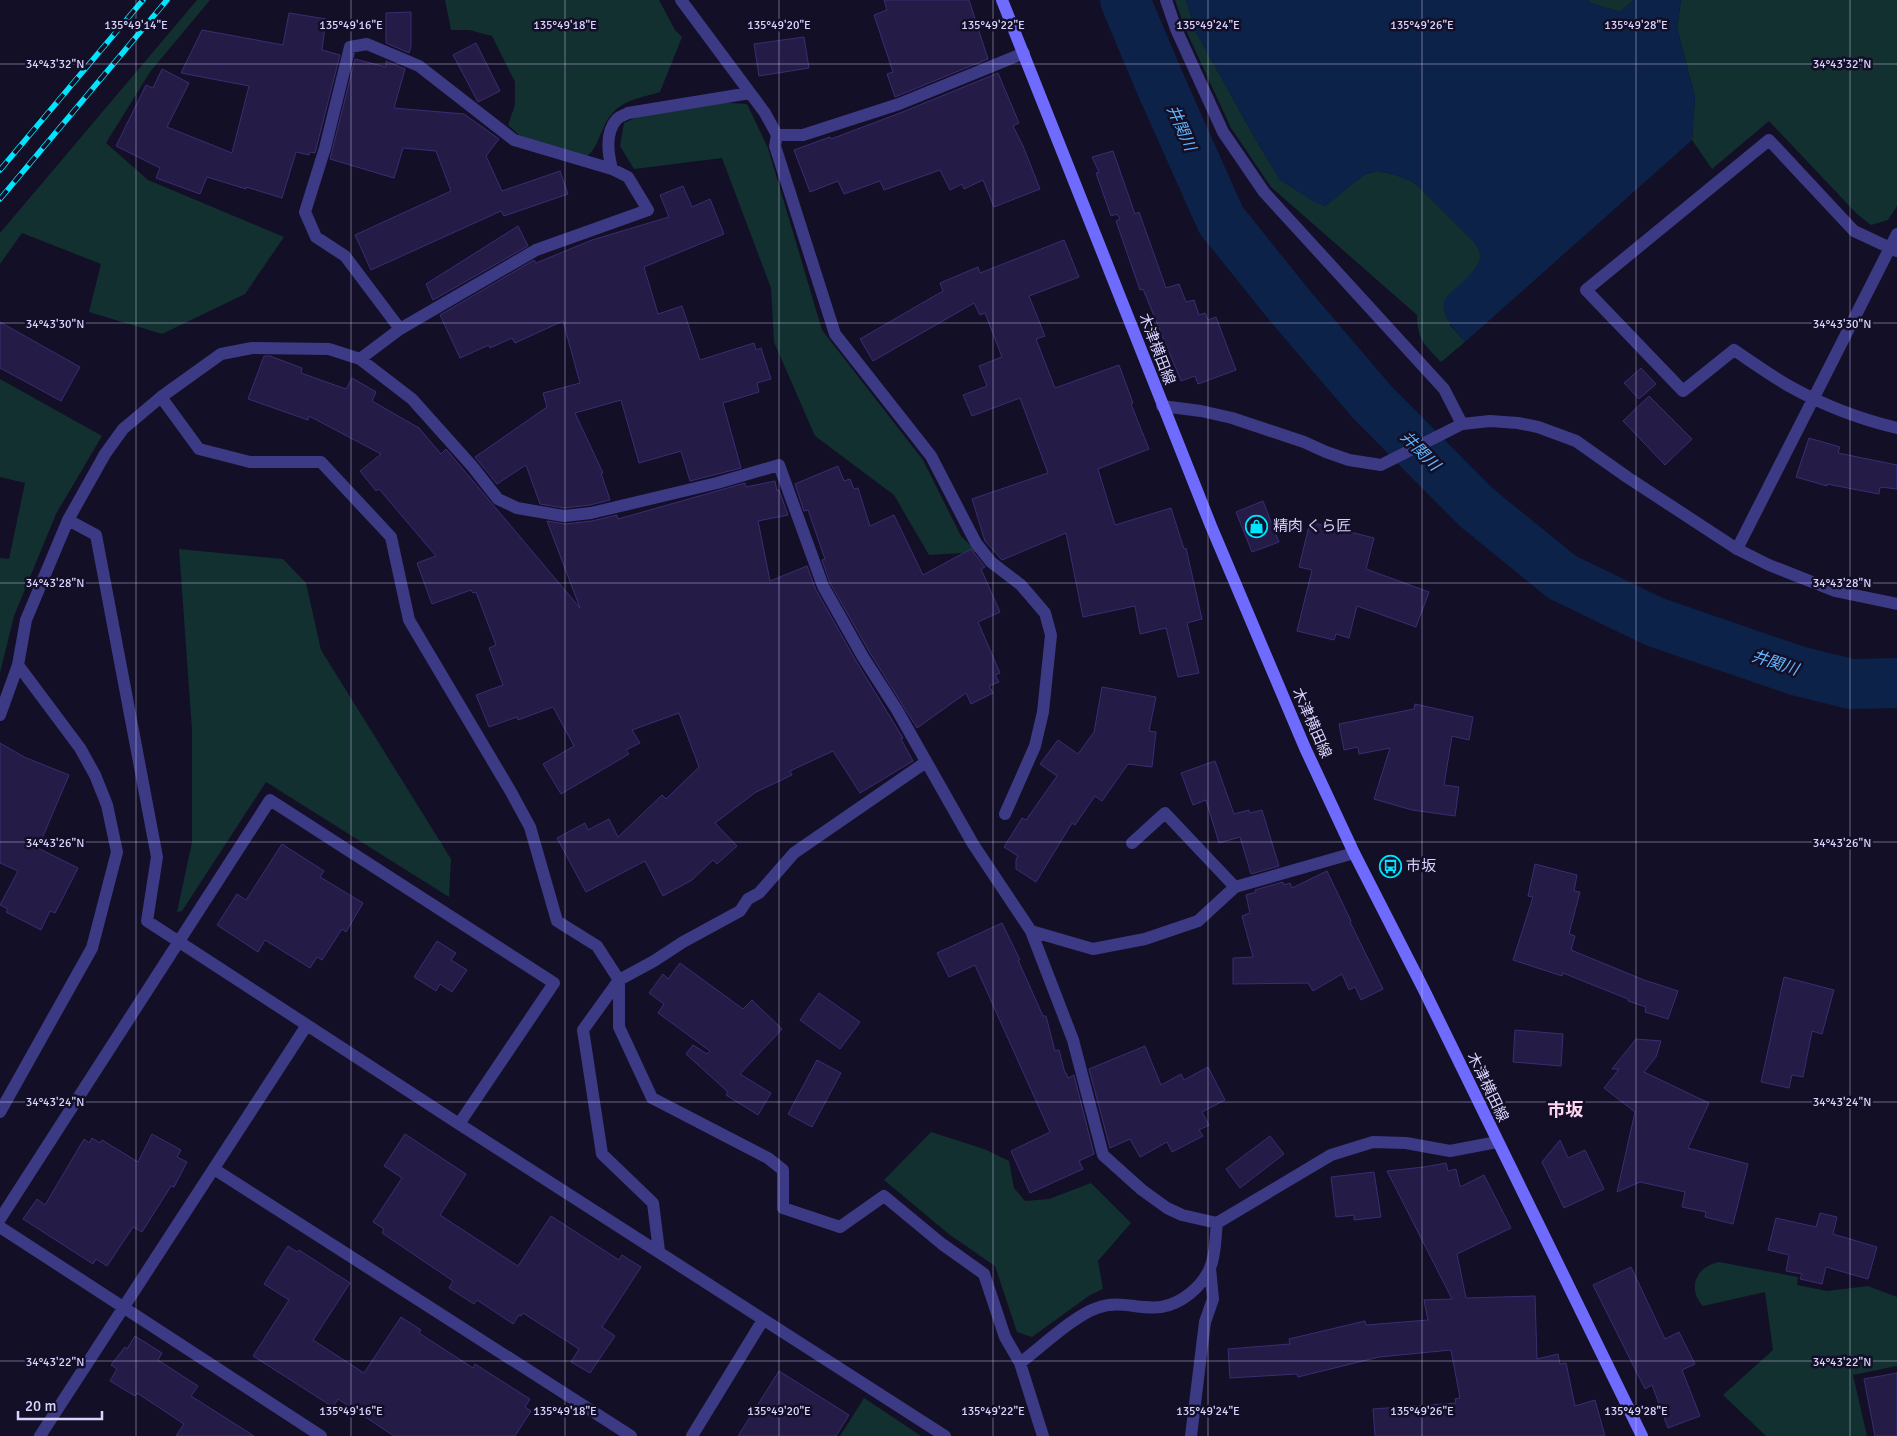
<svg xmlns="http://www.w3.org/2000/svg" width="1897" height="1436" font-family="Signika,'Noto Sans JP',sans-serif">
<rect width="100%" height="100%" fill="#130f26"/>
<!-- green -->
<path fill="#12302f" d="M 197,0 L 210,0 L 150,72 L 106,143 L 148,180 L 284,237 L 245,294 L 162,334 L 89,312 L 101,264 L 22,233 L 0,264 L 0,233 Z
M 445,0 L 659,0 L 675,30 L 682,37 L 660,92 C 633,100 615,101 603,129 C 598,139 596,149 587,156 L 520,136 L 508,125 L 515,105 L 515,82 L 492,36 L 469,30 L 451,30 Z
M 1175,0 L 1186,0 L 1196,32 L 1252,133 L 1280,180 L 1325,206 C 1336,198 1356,179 1367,174 C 1382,168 1403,177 1416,184 L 1476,244 L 1481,256 L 1479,262 L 1450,325 L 1465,342 L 1441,362 C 1425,345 1417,340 1417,315 L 1271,187 L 1231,128 L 1184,26 Z
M 1587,0 L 1634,0 L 1620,12 L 1591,3 Z
M 1681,0 L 1897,0 L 1897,206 L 1888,220 L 1871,225 L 1857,214 L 1769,121 L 1712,169 L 1692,140 L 1695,97 L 1677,28 Z
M 716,102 L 747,104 L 768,148 L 822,330 L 923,460 L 961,536 L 977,552 L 929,555 L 894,495 L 815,436 L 774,342 L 771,288 L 722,158 L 634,169 L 620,146 L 624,123 L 650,111 Z
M 0,379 L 102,436 L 56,514 L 14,616 L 0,673 L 0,558 L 9,559 L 25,483 L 0,477 Z
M 179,549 L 283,559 L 306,583 L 321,650 L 451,859 L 449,897 L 266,782 L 182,911 L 177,912 L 192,842 L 192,730 Z
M 931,1132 L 984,1149 L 1009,1161 L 1014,1188 L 1025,1201 L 1049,1199 L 1091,1183 L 1131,1223 L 1098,1261 L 1103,1289 L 1090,1295 L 1032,1337 L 1017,1332 L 995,1266 L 950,1235 L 884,1180 Z
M 1719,1262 L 1798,1277 L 1797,1285 L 1827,1291 L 1868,1286 L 1897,1297 L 1897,1366 L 1853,1375 L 1867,1436 L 1766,1436 L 1723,1395 L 1773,1350 L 1765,1292 L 1703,1306 C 1686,1288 1697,1266 1719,1262 Z
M 864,1398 L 921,1436 L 840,1436 Z"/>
<!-- water -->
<path fill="#0c2248" d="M 1186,0 L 1587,0 L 1591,3 L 1620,12 L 1634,0 L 1681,0 L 1677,28 L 1695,97 L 1692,140 L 1465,342 C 1420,291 1455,302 1479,262 L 1481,256 L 1476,244 L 1416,184 C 1403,177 1382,168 1367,174 C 1357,179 1336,198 1326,206 L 1314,202 L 1280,180 L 1252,133 L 1196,32 Z"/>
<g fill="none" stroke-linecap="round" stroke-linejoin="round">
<!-- river -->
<path stroke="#0c2248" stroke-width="50" d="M 1125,0 L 1159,81 L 1221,220 L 1290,306 L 1372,402 L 1476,507 L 1562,577 L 1655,622 L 1798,671 L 1851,684 L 1897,683"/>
</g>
<!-- building -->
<path fill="#241b47" stroke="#3b2d73" d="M 884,0 L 969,0 L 988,59 L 895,97 L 887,74 L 893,72 L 874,15 L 887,10 Z
M 411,12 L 411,46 L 409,53 L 386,43 L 386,13 Z
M 289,13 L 326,19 L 322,50 L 340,55 L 315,153 L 310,152 L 309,155 L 296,152 L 282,198 L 246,187 L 246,189 L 207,177 L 200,194 L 156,178 L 160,168 L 116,146 L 146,85 L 153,88 L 162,69 L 189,83 L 167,127 L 232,153 L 249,86 L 181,73 L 202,30 L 283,45 Z
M 804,37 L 809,68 L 759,76 L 754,44 Z
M 476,43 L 500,91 L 478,102 L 453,55 Z
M 355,59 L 386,67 L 386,61 L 405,69 L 394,108 L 464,114 L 499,139 L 486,156 L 502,191 L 560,171 L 568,194 L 504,216 L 501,211 L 371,270 L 355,235 L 451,191 L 436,151 L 403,148 L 394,178 L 330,159 Z
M 998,73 L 1019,123 L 1013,126 L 1023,146 L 1040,189 L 994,207 L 983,180 L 964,189 L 962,184 L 950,190 L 940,170 L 884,190 L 880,181 L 844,194 L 838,181 L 810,192 L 794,150 L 830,137 L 831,139 L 900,113 Z
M 1113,151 L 1135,214 L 1139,212 L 1166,288 L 1179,284 L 1186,302 L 1194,300 L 1199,315 L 1205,313 L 1208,320 L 1216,317 L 1236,370 L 1198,384 L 1195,376 L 1181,381 L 1143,289 L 1140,290 L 1116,221 L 1120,219 L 1117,214 L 1111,216 L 1096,173 L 1099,172 L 1092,157 Z
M 683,186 L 692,207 L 710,199 L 724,234 L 644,267 L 658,314 L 682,306 L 700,360 L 754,343 L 756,350 L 761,348 L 771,379 L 757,383 L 759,392 L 723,403 L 741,468 L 690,481 L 681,451 L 639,463 L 621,400 L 575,413 L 603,473 L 601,473 L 610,500 L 590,505 L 564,508 L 540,504 L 526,465 L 497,484 L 475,457 L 547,407 L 543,393 L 580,383 L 563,321 L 515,343 L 512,338 L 490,348 L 489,345 L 460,358 L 440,315 L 534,260 L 536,263 L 592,240 L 669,217 L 660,195 Z
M 518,226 L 528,246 L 433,300 L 426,284 Z
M 1064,240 L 1079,277 L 1029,296 L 1045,336 L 1036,339 L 1055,388 L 1119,365 L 1133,403 L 1131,404 L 1149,449 L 1098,469 L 1115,525 L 1171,508 L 1184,549 L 1186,548 L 1202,619 L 1187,623 L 1199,673 L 1178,677 L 1166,628 L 1140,634 L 1135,606 L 1083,617 L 1066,533 L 1002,560 L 985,541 L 972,499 L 1048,473 L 1020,398 L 972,416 L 963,395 L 987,386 L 979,366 L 1002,357 L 985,313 L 980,315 L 974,303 L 873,361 L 860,339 L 943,291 L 940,283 L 978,267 L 980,273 Z
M 0,322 L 80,367 L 61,401 L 0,368 Z
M 264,356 L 270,356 L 302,368 L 301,373 L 346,389 L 352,378 L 376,392 L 372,401 L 419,428 L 441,454 L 446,449 L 580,608 L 547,521 L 565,524 L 592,521 L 617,515 L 618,519 L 745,483 L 746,487 L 775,481 L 777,491 L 779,490 L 788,515 L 758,521 L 770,581 L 807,566 L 816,590 L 856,661 L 903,738 L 901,739 L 913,761 L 860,793 L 833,751 L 790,771 L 792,775 L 756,792 L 715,823 L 737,846 L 717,864 L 713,860 L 692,880 L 663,896 L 645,861 L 586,892 L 557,838 L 585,823 L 588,830 L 609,819 L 618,837 L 662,795 L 666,799 L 699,767 L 679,713 L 632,730 L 640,743 L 626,750 L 629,754 L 561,794 L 543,764 L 574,746 L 553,707 L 518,720 L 517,717 L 489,727 L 476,695 L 503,685 L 489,648 L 496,645 L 476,592 L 473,593 L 471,590 L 432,604 L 417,563 L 436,556 L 379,489 L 376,491 L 360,471 L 381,454 L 309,416 L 308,420 L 248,399 Z
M 1641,368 L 1656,384 L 1639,399 L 1624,383 Z
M 1649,396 L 1692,439 L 1665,465 L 1623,421 Z
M 1809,438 L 1840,447 L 1838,453 L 1897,465 L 1897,489 L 1880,487 L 1879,494 L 1827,484 L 1827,486 L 1796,477 Z
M 838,466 L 844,481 L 850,479 L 854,489 L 858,488 L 870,526 L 894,515 L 923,575 L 971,549 L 985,567 L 981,569 L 1000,612 L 978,622 L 1000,673 L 995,675 L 999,682 L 989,686 L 993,693 L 971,704 L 966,693 L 917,728 L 870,653 L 830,583 L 822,560 L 825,559 L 808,510 L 804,511 L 795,484 Z
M 1263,501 L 1279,542 L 1252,552 L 1236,512 Z
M 1310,522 L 1374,538 L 1366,569 L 1429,592 L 1416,627 L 1357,606 L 1349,638 L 1336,634 L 1334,640 L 1297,631 L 1312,570 L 1299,567 Z
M 1102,687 L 1156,697 L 1149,731 L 1156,732 L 1152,767 L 1128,764 L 1102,801 L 1095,796 L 1075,825 L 1072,823 L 1036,882 L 1016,869 L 1016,860 L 1018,856 L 1004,847 L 1022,818 L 1026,820 L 1057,776 L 1040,764 L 1058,740 L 1078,754 L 1094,732 Z
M 1415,704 L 1473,717 L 1469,740 L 1452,736 L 1444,785 L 1459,787 L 1455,816 L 1412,810 L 1374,799 L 1390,748 L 1359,754 L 1358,747 L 1344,750 L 1339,724 L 1414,709 Z
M 0,743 L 24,757 L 69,775 L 38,848 L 78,868 L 55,913 L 50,911 L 41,930 L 6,912 L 8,909 L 0,905 L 18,871 L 0,863 Z
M 1215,761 L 1234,814 L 1249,810 L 1250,813 L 1262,810 L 1279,866 L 1251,874 L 1240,837 L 1219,843 L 1206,800 L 1193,805 L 1181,773 Z
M 282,844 L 324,871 L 320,877 L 363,903 L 346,932 L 342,929 L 322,960 L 317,957 L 310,968 L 265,940 L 258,952 L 217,925 L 237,894 L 246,900 Z
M 1535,864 L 1577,875 L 1574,891 L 1580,892 L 1569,934 L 1575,936 L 1571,950 L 1644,980 L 1678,991 L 1668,1019 L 1645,1012 L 1646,1007 L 1628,1001 L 1628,999 L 1563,973 L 1562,976 L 1513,960 L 1533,897 L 1528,896 Z
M 1327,871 L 1351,921 L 1350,922 L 1383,989 L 1361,1000 L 1355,987 L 1349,990 L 1342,974 L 1313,991 L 1308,983 L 1233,984 L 1233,958 L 1253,957 L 1242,916 L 1250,913 L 1246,895 L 1256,892 L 1255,890 L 1283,882 L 1284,885 L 1290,883 L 1292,888 Z
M 1002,923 L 1020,960 L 1018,960 L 1043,1016 L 1046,1016 L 1055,1051 L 1059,1050 L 1065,1073 L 1066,1073 L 1068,1078 L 1074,1075 L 1094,1154 L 1079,1161 L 1083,1169 L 1030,1193 L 1011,1151 L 1050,1132 L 975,965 L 949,977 L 937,953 Z
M 437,941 L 456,953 L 451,960 L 467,970 L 452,992 L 440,984 L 436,991 L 414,977 Z
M 680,963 L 743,1009 L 752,1000 L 782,1029 L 740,1074 L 771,1093 L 758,1115 L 726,1095 L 728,1092 L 686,1054 L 693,1045 L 707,1054 L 710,1051 L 658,1013 L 664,1004 L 649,993 L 663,974 L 668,979 Z
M 1784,977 L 1834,990 L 1822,1034 L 1812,1031 L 1803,1077 L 1792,1075 L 1789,1088 L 1761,1082 Z
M 819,993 L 860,1022 L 840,1049 L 800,1020 Z
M 1515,1030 L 1563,1034 L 1561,1066 L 1513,1062 Z
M 1636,1039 L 1661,1041 L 1656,1057 L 1644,1072 L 1709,1103 L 1688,1148 L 1748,1164 L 1733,1224 L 1705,1217 L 1706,1212 L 1682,1207 L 1685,1192 L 1640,1182 L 1617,1192 L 1635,1112 L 1604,1088 L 1619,1069 L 1612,1069 Z
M 1145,1046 L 1161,1085 L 1181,1074 L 1184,1080 L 1208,1067 L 1225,1100 L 1202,1112 L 1209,1125 L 1199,1130 L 1203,1136 L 1172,1152 L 1167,1142 L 1140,1157 L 1130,1139 L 1110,1148 L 1089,1069 Z
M 817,1060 L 841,1073 L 812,1127 L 788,1114 Z
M 152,1134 L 181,1150 L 177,1157 L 187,1162 L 174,1187 L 171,1186 L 142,1232 L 133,1227 L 107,1266 L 96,1259 L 93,1264 L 23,1219 L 37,1199 L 45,1205 L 84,1139 L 89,1143 L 92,1138 L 100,1143 L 102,1140 L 138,1162 Z
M 405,1134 L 466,1174 L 440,1215 L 518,1266 L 551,1216 L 619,1260 L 622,1255 L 641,1267 L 602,1327 L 615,1336 L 590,1373 L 571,1362 L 579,1349 L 523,1313 L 521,1316 L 519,1315 L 513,1324 L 477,1300 L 474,1304 L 449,1288 L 453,1281 L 382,1233 L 384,1229 L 373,1222 L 402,1178 L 384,1166 Z
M 1270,1136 L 1284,1154 L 1240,1188 L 1226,1169 Z
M 1560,1140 L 1568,1158 L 1585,1150 L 1604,1189 L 1564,1208 L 1542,1162 Z
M 1446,1163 L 1448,1171 L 1456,1169 L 1460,1187 L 1484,1175 L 1511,1228 L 1457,1254 L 1466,1298 L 1535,1296 L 1537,1359 L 1558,1354 L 1560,1364 L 1566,1363 L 1575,1406 L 1595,1400 L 1605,1436 L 1375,1436 L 1373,1409 L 1456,1403 L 1455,1399 L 1460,1398 L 1451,1350 L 1379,1357 L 1298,1377 L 1297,1374 L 1230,1378 L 1228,1349 L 1290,1344 L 1289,1339 L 1365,1321 L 1366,1325 L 1428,1320 L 1424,1300 L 1452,1299 L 1387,1171 L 1424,1167 Z
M 1374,1172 L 1381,1217 L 1354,1220 L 1354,1215 L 1336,1217 L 1331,1177 Z
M 1820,1213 L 1837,1217 L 1833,1234 L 1877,1247 L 1868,1279 L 1826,1267 L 1822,1284 L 1800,1279 L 1802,1274 L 1786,1271 L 1789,1255 L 1768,1250 L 1776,1218 L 1816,1227 Z
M 288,1246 L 297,1252 L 299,1250 L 350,1283 L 313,1340 L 364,1373 L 401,1317 L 421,1330 L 419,1333 L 473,1368 L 475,1364 L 530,1399 L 525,1407 L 531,1411 L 515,1436 L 394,1436 L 338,1399 L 333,1407 L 253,1356 L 289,1300 L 264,1284 Z
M 1631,1267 L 1665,1339 L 1679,1332 L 1695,1364 L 1682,1370 L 1700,1416 L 1668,1428 L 1652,1385 L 1645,1389 L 1593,1285 Z
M 135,1336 L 162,1353 L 158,1360 L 198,1386 L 191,1396 L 254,1436 L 176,1436 L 184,1424 L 137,1393 L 135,1396 L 110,1381 L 117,1369 L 111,1365 L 125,1347 L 127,1349 Z
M 779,1371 L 849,1415 L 836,1436 L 738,1436 Z
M 1897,1373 L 1897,1436 L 1875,1436 L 1864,1379 Z"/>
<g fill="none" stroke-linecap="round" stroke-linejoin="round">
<!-- minor -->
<path stroke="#3d3a85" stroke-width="12" d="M 681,0 L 765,113 L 777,135 L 803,135 L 899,104 L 1024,53
M 1166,0 L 1176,29 L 1223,132 L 1264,192 L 1444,389 L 1462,424
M 777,135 L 775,146 L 835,334 L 931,456 L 976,543 L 991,562 L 1021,585 L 1045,613 L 1051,635 L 1043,712 L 1035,746 L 1005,814
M 1897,251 L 1854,231 L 1769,140 L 1586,290 L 1683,391 L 1734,350 C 1752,362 1770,375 1789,386 C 1823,405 1859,419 1897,428
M 400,329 L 345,256 L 316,237 L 305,212 L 325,148 L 350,47 L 367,44 L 419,66 L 514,140 L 612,169
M 360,359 L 400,329 L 536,250 L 648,210 L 628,177 L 612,169 C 608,154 605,132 617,119 C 620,116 625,115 628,113 L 750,93
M 161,397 L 199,449 L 250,462 L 321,462 L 391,537 L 409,620 L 511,792 L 530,827 L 557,921 L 597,946 L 619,980 L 619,1027 L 652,1098 L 768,1158 L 783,1170 L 783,1208 L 840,1227 L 884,1196 L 942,1244 L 984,1274 L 1005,1337 L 1020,1363
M 68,520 L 96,535 L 157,857 L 147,921 L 459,1124 L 945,1436
M 1737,549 L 1897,234
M 0,715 L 18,665 L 26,620 L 68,520 L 105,454 L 123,429 L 161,397 L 221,354 L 252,348 L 329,349 L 360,359 L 412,399 L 472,466 L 498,499 L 517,508 L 564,516 L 591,513 L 717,483 L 779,465 L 823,586 L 863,657 L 897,710 L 973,844 L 1031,931 L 1073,1040 L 1103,1155 L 1142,1190 L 1167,1208 L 1182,1215 L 1217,1223 L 1331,1155 L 1373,1142 L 1406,1143 L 1450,1151 L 1497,1142
M 1132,843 L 1165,813 L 1235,887
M 1031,931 L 1093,949 L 1145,939 L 1198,921 L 1235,887 L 1354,853
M 0,1112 L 92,948 L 117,852 L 107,805 L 95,775 L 80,748 L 18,665
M 214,1169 L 631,1436
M 0,1219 L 270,800 L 554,983 L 459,1124
M 0,1227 L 321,1436
M 659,1251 L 653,1203 L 602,1154 L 583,1030 L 619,980 L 654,961 L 683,942 L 740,911 L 748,899 L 759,893 L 794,853 L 926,762
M 40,1436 L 307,1025
M 692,1436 L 763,1320
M 1043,1436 L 1020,1363 C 1040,1348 1075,1315 1097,1308 C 1120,1299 1138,1310 1161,1307 C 1181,1304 1202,1287 1210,1268 C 1216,1255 1215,1238 1217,1223
M 1191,1436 L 1205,1322 L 1213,1299 L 1210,1268"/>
<!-- tertiary -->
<path stroke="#3d3a85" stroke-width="12" d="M 1162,406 L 1201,411 L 1232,418 L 1304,442 L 1326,452 L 1349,460 L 1381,465 L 1462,424 L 1490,421 L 1518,423 L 1538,427 L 1576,441 L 1627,477 L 1737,549 L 1769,565 L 1835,591 L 1897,604"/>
<!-- secondary -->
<path stroke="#6f6bff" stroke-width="12" d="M 1002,0 L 1211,526 L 1305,748 L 1354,853 L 1424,990 L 1642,1436"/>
<defs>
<path id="rail" d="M 0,170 L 143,0
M 0,199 L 167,0"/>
</defs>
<!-- rail casing -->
<use href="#rail" stroke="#00e5ff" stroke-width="5.5"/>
<!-- rail -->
<use href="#rail" stroke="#130f26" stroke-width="4" stroke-dasharray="11" stroke-linecap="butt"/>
</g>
<!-- ticks -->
<path fill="none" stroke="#d9d4ff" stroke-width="1" stroke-opacity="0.45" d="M 136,0 L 136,1436M 351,0 L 351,1436M 565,0 L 565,1436M 779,0 L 779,1436M 993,0 L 993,1436M 1208,0 L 1208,1436M 1422,0 L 1422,1436M 1636,0 L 1636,1436M 1850,0 L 1850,1436M 0,64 L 1897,64M 0,323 L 1897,323M 0,583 L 1897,583M 0,842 L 1897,842M 0,1102 L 1897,1102M 0,1361 L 1897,1361"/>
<!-- icons -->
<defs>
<symbol id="shop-ring" viewBox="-11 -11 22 22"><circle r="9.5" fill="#130f26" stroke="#00e5ff" stroke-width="1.5"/><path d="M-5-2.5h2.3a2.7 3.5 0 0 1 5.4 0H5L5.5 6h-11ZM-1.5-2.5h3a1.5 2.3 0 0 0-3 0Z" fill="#00e5ff"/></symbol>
<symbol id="bus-ring" viewBox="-11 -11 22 22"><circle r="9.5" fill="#130f26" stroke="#00e5ff" stroke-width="1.5"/><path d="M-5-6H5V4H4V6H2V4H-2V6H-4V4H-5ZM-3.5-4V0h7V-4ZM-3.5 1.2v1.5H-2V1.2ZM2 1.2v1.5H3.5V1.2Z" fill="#00e5ff"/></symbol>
</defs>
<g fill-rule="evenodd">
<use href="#shop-ring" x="1244" y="514" width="25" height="25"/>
<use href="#bus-ring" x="1378" y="854" width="25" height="25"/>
</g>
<g text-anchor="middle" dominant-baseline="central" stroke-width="5" stroke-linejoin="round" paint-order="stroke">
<!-- street labels -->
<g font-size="15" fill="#d9d4ff" stroke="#130f26">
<text transform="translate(1157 349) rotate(69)">木津横田線</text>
<text transform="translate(1312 723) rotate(66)">木津横田線</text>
<text transform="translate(1488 1087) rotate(64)">木津横田線</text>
</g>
<!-- poi labels -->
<g font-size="15" fill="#d9d4ff" stroke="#130f26" text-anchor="start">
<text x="1273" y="526">精肉 くら匠</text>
<text x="1406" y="866">市坂</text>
</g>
<!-- water labels -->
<g font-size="16" font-style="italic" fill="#62b6ff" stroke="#130f26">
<text transform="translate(1181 128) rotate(66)">井関川</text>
<text transform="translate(1420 451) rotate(45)">井関川</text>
<text transform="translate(1775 663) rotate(18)">井関川</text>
</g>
<!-- quarter labels -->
<g font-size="18" font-weight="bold" fill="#ffd6f0" stroke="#130f26">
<text x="1565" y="1110">市坂</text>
</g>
</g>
<g font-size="12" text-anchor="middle" fill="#d9d4ff" stroke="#130f26" stroke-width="5" stroke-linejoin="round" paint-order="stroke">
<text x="136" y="29">135°49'14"E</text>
<text x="351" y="29">135°49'16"E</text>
<text x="565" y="29">135°49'18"E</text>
<text x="779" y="29">135°49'20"E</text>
<text x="993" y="29">135°49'22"E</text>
<text x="1208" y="29">135°49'24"E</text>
<text x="1422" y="29">135°49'26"E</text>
<text x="1636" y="29">135°49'28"E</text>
<text x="55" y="68">34°43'32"N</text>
<text x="1842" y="68">34°43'32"N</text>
<text x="55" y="328">34°43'30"N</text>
<text x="1842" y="328">34°43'30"N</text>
<text x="55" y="587">34°43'28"N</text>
<text x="1842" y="587">34°43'28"N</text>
<text x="55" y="847">34°43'26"N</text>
<text x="1842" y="847">34°43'26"N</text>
<text x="55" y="1106">34°43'24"N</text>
<text x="1842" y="1106">34°43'24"N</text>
<text x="55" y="1366">34°43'22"N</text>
<text x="1842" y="1366">34°43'22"N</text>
<text x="351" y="1415">135°49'16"E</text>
<text x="565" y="1415">135°49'18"E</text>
<text x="779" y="1415">135°49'20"E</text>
<text x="993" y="1415">135°49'22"E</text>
<text x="1208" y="1415">135°49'24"E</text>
<text x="1422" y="1415">135°49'26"E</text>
<text x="1636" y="1415">135°49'28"E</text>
</g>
<!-- scale -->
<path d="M18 1411v8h84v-8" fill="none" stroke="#d9d4ff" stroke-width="2.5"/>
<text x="25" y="1411" font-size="15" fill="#d9d4ff" stroke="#130f26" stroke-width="4" paint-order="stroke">20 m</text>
</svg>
